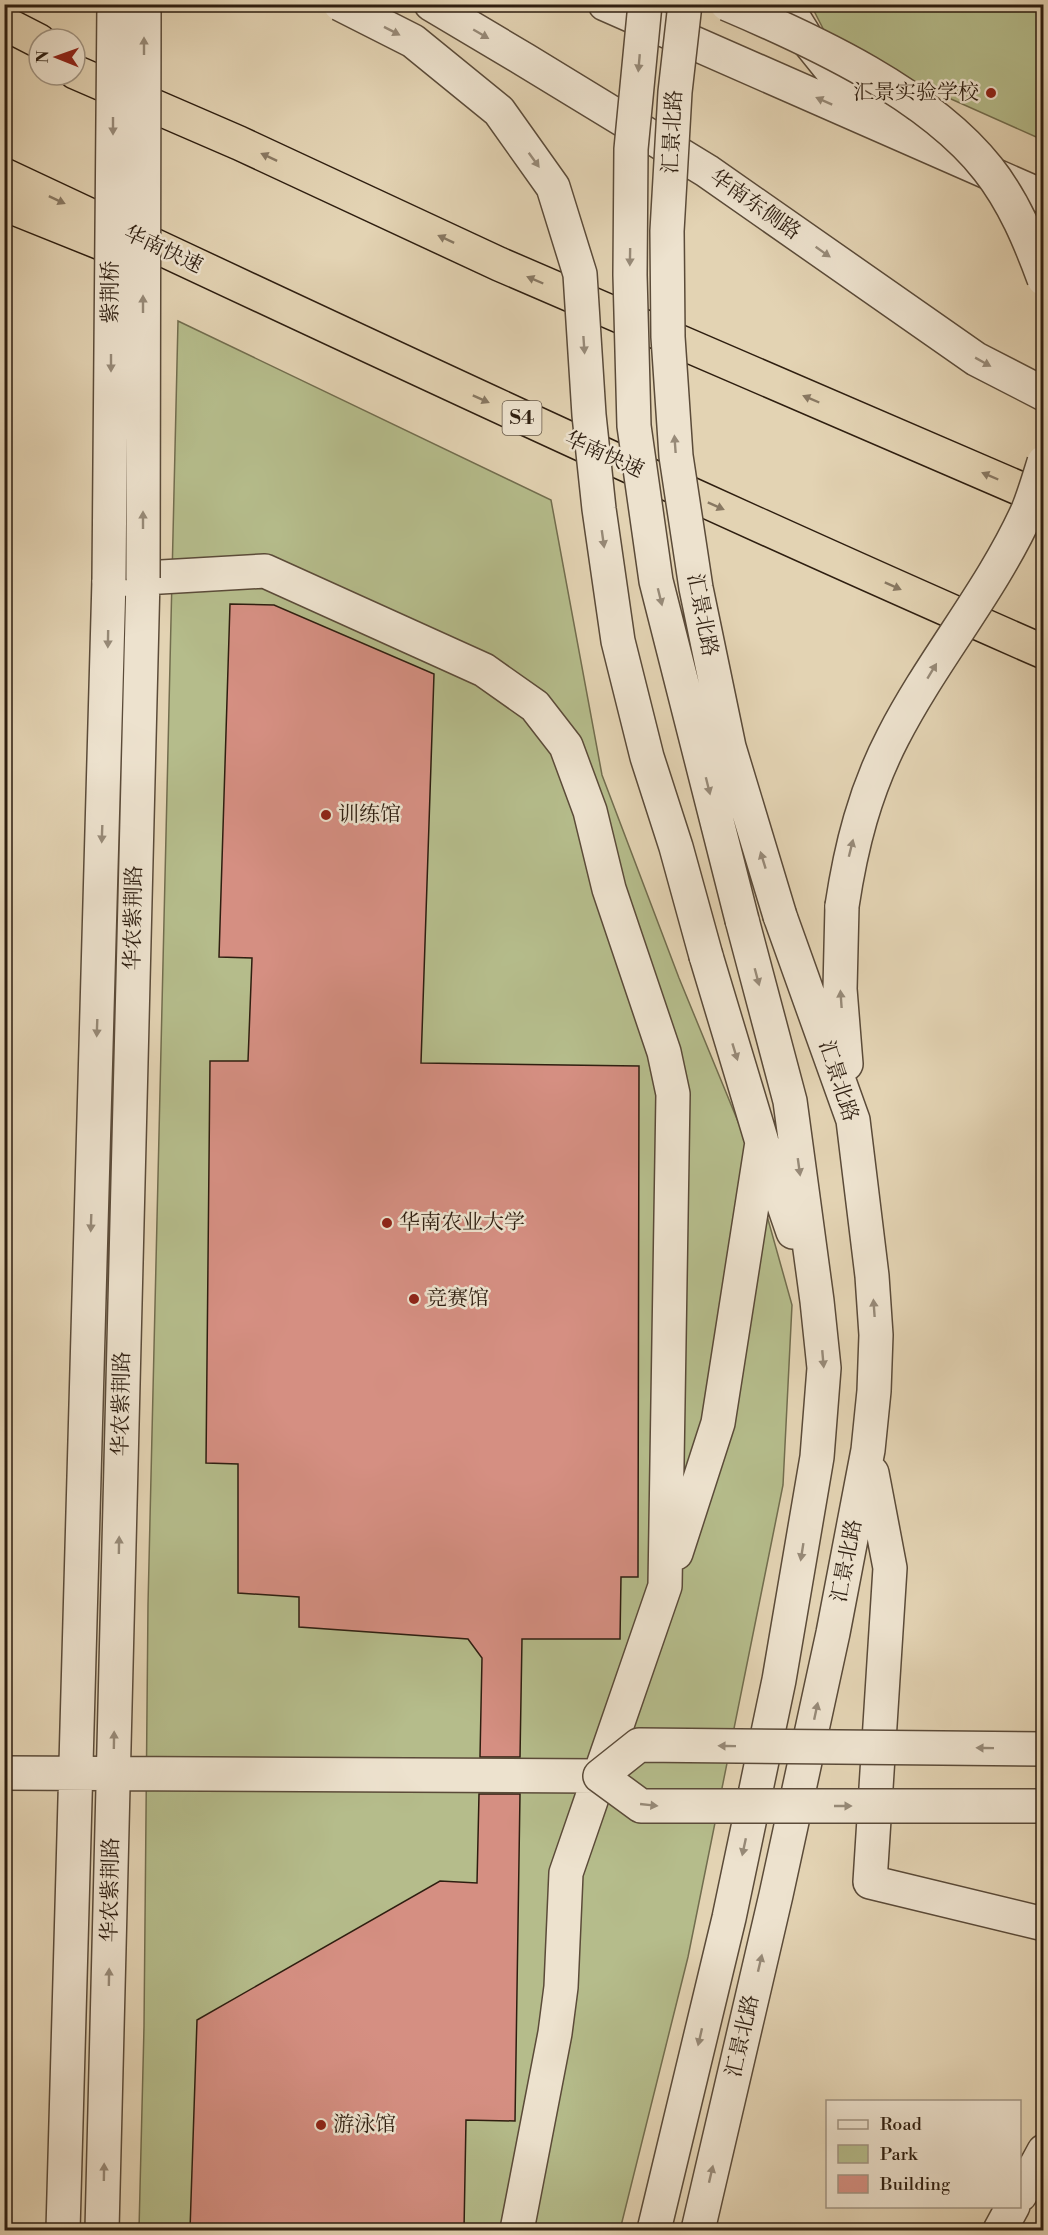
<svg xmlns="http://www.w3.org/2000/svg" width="1048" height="2235" font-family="'Libre Bodoni','Noto Serif SC',serif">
<rect width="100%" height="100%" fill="#e3d3b3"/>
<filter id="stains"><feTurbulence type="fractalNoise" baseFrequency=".00333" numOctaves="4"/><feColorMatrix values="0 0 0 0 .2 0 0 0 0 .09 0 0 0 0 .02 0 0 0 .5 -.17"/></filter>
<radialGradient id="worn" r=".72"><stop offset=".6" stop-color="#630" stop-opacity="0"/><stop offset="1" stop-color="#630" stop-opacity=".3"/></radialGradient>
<!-- green -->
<path fill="#b5bc8b" stroke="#726d4e" stroke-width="1.5" d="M 811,5 L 1043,5 L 1043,140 L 832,46 Z
M 178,321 L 551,500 L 602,775 L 679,978 L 746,1141 L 792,1305 L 783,1485 L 688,1957 L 620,2230 L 139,2230 L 144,2027 L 148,1605 Z"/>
<!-- building -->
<path fill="#d58f82" stroke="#2e1e10" stroke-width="1.5" d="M 230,604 L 274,605 L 434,674 L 421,1063 L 639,1066 L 638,1577 L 621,1577 L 620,1639 L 522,1639 L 520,1757 L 480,1757 L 482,1658 L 468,1639 L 299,1627 L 299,1597 L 238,1593 L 238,1464 L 206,1463 L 210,1061 L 248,1061 L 252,958 L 219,957 Z
M 479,1794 L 520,1794 L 515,2121 L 466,2120 L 464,2230 L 190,2230 L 197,2020 L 440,1881 L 477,1883 Z"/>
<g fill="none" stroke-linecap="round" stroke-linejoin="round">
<defs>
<path id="minor" d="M 431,4 L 525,60 L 707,171 L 976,359 L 1044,394
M 605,4 L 1044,197
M 785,4 L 808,41 L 837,77 L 891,114
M 842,906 L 840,989 L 846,1064
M 706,956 L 762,1142 L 793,1232
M 872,1473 L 890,1568 L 870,1882 L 1044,1924
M 676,1553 L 718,1423 L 762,1142
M 4,1773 L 600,1776
M 1020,2195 L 1044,2151
M 63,2230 L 109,580 L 265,571 L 484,670 L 535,706 L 566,746 L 590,811 L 609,889 L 664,1052 L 673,1094 L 665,1586 L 566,1873 L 561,1987 L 555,2033 L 517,2230
M 102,2230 L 143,578
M 654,2230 L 729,1918 L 779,1680 L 817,1457 L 824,1368 L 817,1301 L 790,1101 L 742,920
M 698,2230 L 776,1895 L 833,1633 L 868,1450 L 874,1391 L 876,1335 L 872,1276 L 853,1120 L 780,916
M 1000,2230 L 1013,2206"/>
<path id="highway" d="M 4,23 L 39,41
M 75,72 L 239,143 L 499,264 L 1044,499
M 4,175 C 349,337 694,499 1044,652
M 4,204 L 106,245"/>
</defs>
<!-- minor casing -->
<use href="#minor" stroke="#5b4b39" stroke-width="36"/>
<!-- highway casing -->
<use href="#highway" stroke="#2e1e10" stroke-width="36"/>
<!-- minor -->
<use href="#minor" stroke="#ede2ce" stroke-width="33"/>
<!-- highway -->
<use href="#highway" stroke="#e3d3b3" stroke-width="33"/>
<defs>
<path id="minor-bridge" d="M 340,4 L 413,41 L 499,111 L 553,187 L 580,274 L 589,415 L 599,509 L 618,641 L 647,757 L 676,847 L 706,956
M 645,4 L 631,149 L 630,275 L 634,426 L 656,581 L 742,920
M 685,4 L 675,92 L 667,231 L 668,337 L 676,456 L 696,588 L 729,747 L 780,916
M 727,4 C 814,41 929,94 988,169 C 1014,202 1030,241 1044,279
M 143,578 L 144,4
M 109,580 L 114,4
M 842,906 C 851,846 865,791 893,737 C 933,659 992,590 1028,510 C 1034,495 1039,478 1044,462
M 1044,1749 L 639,1745 L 600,1776 L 641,1806 L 1044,1806"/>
</defs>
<!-- minor-bridge casing -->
<use href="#minor-bridge" stroke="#5b4b39" stroke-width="36" stroke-linecap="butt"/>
<!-- minor-bridge -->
<use href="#minor-bridge" stroke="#ede2ce" stroke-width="33"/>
</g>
<!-- one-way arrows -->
<defs><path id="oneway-solid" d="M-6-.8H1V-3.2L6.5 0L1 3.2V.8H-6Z" transform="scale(1.5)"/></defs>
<g fill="#978a78">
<use href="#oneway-solid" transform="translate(392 31) rotate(27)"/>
<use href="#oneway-solid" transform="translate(481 34) rotate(30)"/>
<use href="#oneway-solid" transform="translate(144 46) rotate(-90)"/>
<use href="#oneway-solid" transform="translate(639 63) rotate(95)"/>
<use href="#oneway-solid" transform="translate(824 101) rotate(-156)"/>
<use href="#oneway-solid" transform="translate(113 126) rotate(90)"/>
<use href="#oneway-solid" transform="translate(534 160) rotate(54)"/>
<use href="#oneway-solid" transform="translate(823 252) rotate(35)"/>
<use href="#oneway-solid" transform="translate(630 257) rotate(91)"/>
<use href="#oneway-solid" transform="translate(143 304) rotate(-90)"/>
<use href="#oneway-solid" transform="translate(584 345) rotate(86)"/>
<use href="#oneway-solid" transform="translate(983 362) rotate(29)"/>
<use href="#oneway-solid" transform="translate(111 363) rotate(90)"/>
<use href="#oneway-solid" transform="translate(675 444) rotate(-94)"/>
<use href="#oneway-solid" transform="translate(143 520) rotate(-90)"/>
<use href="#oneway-solid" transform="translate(603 539) rotate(82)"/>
<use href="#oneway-solid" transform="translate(660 597) rotate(76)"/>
<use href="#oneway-solid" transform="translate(108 639) rotate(91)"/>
<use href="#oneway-solid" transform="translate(932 671) rotate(-59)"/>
<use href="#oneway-solid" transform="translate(708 786) rotate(76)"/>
<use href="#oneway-solid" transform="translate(102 834) rotate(92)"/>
<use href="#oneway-solid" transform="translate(851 848) rotate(-76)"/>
<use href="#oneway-solid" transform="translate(763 860) rotate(-107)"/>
<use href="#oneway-solid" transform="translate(757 977) rotate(75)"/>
<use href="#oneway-solid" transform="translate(841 999) rotate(-94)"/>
<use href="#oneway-solid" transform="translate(97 1028) rotate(92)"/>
<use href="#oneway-solid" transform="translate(735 1052) rotate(73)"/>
<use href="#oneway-solid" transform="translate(799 1167) rotate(82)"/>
<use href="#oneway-solid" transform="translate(91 1223) rotate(92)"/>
<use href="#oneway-solid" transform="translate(874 1308) rotate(-94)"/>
<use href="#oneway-solid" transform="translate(823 1359) rotate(85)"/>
<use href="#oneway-solid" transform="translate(119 1545) rotate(-89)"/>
<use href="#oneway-solid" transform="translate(802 1552) rotate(99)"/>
<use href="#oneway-solid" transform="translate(816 1711) rotate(-78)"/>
<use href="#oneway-solid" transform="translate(114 1740) rotate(-89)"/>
<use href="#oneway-solid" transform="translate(727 1746) rotate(-179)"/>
<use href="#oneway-solid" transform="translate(985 1748) rotate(-179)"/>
<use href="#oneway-solid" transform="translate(649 1805) rotate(6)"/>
<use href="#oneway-solid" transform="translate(843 1806)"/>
<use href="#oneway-solid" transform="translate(744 1847) rotate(102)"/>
<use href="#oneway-solid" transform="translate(760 1963) rotate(-77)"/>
<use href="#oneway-solid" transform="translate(109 1977) rotate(-89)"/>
<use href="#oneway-solid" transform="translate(700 2037) rotate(103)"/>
<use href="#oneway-solid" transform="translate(104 2172) rotate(-89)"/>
<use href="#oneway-solid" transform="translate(711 2174) rotate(-77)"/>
</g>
<g fill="#887862">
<use href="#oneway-solid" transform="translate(269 157) rotate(-155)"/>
<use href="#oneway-solid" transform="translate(57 200) rotate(25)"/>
<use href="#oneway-solid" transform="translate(446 239) rotate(-155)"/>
<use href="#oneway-solid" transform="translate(535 280) rotate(-157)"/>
<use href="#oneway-solid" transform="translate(481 399) rotate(24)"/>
<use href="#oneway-solid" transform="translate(811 399) rotate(-157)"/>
<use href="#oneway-solid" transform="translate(990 476) rotate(-157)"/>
<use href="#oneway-solid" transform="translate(716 506) rotate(24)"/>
<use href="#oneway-solid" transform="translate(893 586) rotate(24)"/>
</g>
<!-- markers -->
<g fill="#8f2418" stroke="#ede2ce" stroke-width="2">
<circle cx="991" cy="93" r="6"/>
<circle cx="326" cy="815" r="6"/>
<circle cx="387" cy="1223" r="6"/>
<circle cx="414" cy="1299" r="6"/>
<circle cx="321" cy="2125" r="6"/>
</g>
<g text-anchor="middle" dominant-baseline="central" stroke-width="5" stroke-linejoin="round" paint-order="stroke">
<!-- shield labels -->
<rect fill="#ede2ce" stroke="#675949" stroke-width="1.5" x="502.5" y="401" width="39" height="34" rx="4.5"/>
<g font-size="20" font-weight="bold" fill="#2e1e10">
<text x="522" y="418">S4</text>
</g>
<!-- poi labels -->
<g font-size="21" fill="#2e1e10" stroke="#ede2ce" text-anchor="start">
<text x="979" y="93" text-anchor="end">汇景实验学校</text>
<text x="338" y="815">训练馆</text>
<text x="399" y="1223">华南农业大学</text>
<text x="426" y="1299">竞赛馆</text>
<text x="333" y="2125">游泳馆</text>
</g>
<!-- street labels -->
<g font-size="21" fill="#2e1e10" stroke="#ede2ce">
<text transform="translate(673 132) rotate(-87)">汇景北路</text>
<text transform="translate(755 205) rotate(35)">华南东侧路</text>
<text transform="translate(163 250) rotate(25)">华南快速</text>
<text transform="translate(111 292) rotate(-90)">紫荆桥</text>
<text transform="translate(604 455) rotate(24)">华南快速</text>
<text transform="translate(702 615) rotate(79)">汇景北路</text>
<text transform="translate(134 918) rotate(-89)">华农紫荆路</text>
<text transform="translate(838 1081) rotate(72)">汇景北路</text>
<text transform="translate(122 1404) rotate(-89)">华农紫荆路</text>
<text transform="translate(847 1561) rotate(-79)">汇景北路</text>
<text transform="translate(111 1890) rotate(-89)">华农紫荆路</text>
<text transform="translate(743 2036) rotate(-77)">汇景北路</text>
</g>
</g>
<!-- margin -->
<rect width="1048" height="2235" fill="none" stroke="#e3d3b3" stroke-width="24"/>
<rect x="6" y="6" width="1036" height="2223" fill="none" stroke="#2e1e10" stroke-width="3"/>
<rect x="12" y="12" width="1024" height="2211" fill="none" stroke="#2e1e10" stroke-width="1.5"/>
<!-- legend -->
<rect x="826" y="2100" width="195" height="108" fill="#ede2ce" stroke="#a19482" stroke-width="1.5"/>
<rect x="838" y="2120" width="30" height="9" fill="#ede2ce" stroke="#a19482" stroke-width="1.5"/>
<text x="880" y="2130" font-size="18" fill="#2e1e10">Road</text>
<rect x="838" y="2145" width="30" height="18" fill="#b5bc8b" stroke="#a19482" stroke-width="1.5"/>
<text x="880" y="2160" font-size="18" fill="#2e1e10">Park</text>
<rect x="838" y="2175" width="30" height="18" fill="#d58f82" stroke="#a19482" stroke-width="1.5"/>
<text x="880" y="2190" font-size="18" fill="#2e1e10">Building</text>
<!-- north arrow -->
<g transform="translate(57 57) rotate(271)"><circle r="28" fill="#ede2ce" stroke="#a19482" stroke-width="1.5"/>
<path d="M0-4.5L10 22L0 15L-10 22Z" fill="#8f2418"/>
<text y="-9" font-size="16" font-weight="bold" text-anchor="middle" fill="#2e1e10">N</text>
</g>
<rect width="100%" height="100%" filter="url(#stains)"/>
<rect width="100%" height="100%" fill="url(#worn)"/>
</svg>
